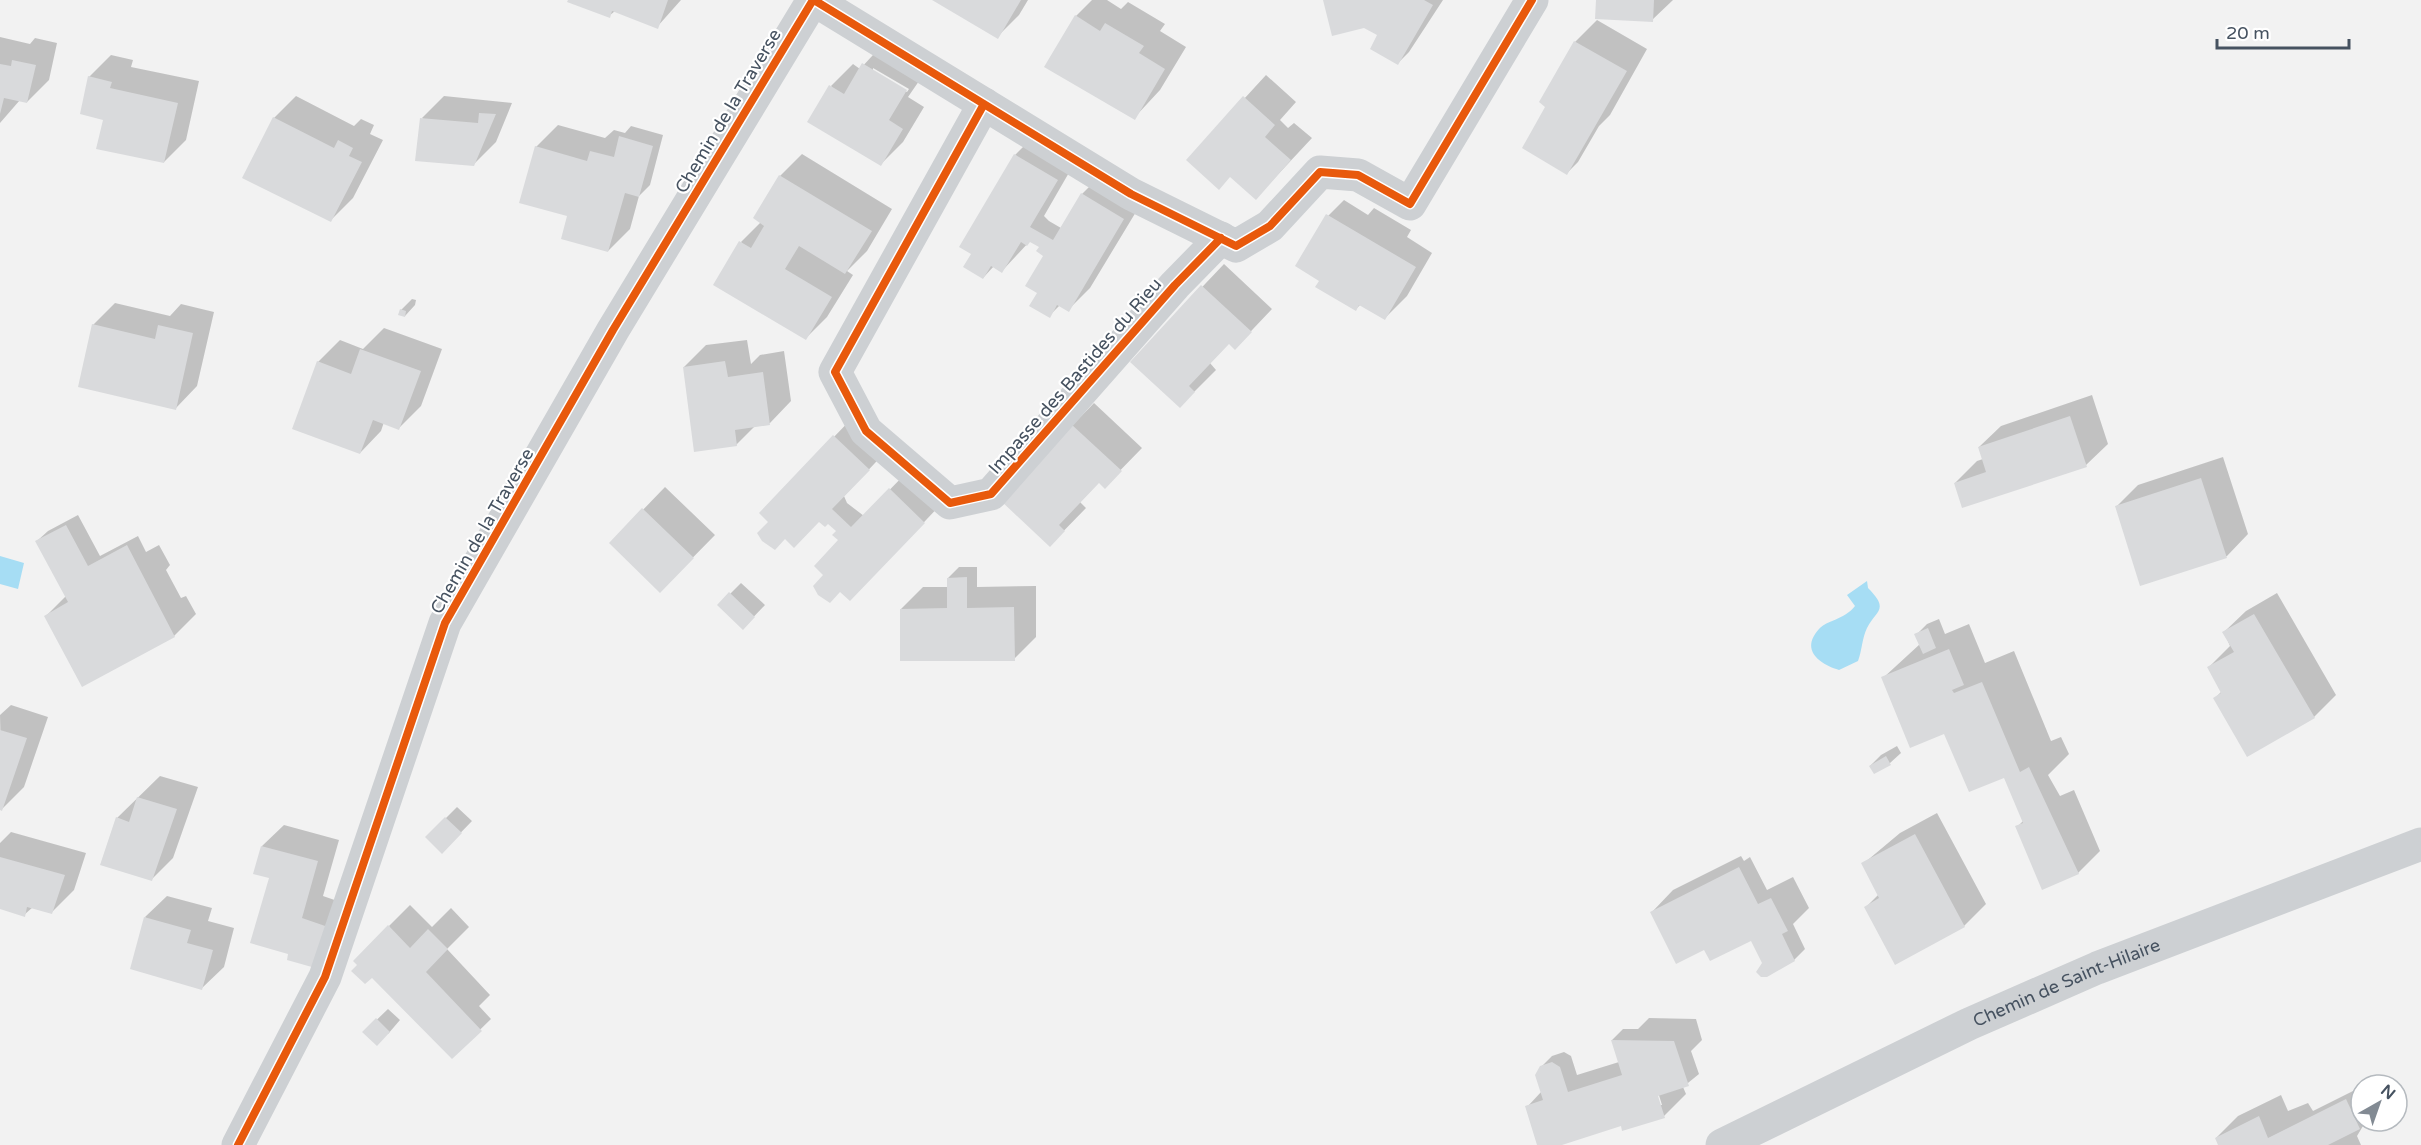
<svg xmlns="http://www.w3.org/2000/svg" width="2421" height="1145" font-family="'Varela Round',sans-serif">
<rect width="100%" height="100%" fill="#f2f2f2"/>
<!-- water -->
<path fill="#a6ddf4" d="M 0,556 L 24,563 L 18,589 L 0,584 Z
M 1867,581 L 1868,588 C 1890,610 1876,610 1867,628 C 1862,638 1862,651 1858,661 L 1839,670 C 1819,664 1800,650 1819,629 C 1827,620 1844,620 1855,606 L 1847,595 Z"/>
<!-- shadow -->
<path fill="#0003" fill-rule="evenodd" d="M 569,0 L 681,0 L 657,27 L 615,11 L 609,16 Z
M 934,0 L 1028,0 L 1019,15 L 997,37 Z
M 1092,0 L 1107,0 L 1121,9 L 1128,2 L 1165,24 L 1160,31 L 1186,47 L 1160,90 L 1134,118 L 1076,16 Z
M 1325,0 L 1443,0 L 1409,52 L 1398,63 L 1379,35 Z
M 1598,0 L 1673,0 L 1652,20 Z
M 1597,20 L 1647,49 L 1610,115 L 1599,126 L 1578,162 L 1567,173 L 1547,106 L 1575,42 Z
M 0,37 L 30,44 L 35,38 L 57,43 L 49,80 L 27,102 L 20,100 L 0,123 Z
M 885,42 L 928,68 L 908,97 L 924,107 L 903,142 L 881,164 L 831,86 L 853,64 L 860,69 ZM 873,68 L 909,89 L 907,92 L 873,72 Z
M 111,55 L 133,60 L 131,67 L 199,81 L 186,140 L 164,162 L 105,118 L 89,77 Z
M 1266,75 L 1296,102 L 1280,120 L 1288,128 L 1294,123 L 1312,138 L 1256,198 L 1231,176 L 1188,160 Z
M 296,96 L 354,126 L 361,119 L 374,125 L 370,134 L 383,140 L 353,198 L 331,220 L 274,118 Z
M 444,96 L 512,103 L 496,142 L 474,164 L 422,118 Z
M 558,125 L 605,138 L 614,130 L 625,133 L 631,126 L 663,135 L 650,185 L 639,196 L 630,229 L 608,251 L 569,215 L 536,147 Z
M 1037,133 L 1078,157 L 1044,216 L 1049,221 L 1061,228 L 1082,194 L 1104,172 L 1145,197 L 1090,288 L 1068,310 L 1060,305 L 1049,316 L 1039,292 L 1045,255 L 1041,247 L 1030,241 L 1002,271 L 994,266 L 983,278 L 973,253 L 962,247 L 1015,155 Z
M 802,154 L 892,209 L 867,251 L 847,271 L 853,275 L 827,317 L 806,338 L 741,242 L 761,222 L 780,176 Z
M 1344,200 L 1368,215 L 1374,208 L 1411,230 L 1407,237 L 1432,253 L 1407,296 L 1385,318 L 1361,304 L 1356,309 L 1321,281 L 1322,222 Z
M 1224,264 L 1272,309 L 1235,348 L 1230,342 L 1210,363 L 1216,370 L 1180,406 L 1187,303 Z
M 412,299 L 416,300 L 415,305 L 405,316 L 401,310 Z
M 115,303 L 170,316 L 181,304 L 214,312 L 197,386 L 176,408 L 93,325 Z
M 384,328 L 442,349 L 421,406 L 399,428 L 384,422 L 381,431 L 360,453 L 318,362 L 340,340 L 363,349 Z
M 747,340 L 751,364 L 760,355 L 784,351 L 791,401 L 770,423 L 756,425 L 736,445 L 684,367 L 706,345 Z
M 2092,395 L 2108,444 L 2086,465 L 1955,483 L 1977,461 L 1983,459 L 1979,447 L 2001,426 Z
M 1094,403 L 1142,448 L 1105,486 L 1100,481 L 1080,502 L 1086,508 L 1050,545 L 1057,441 Z
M 856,414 L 890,447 L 844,496 L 847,503 L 864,516 L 911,468 L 945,500 L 872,577 L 825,575 L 840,540 L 838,531 L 828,522 L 820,520 L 770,522 L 761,513 Z
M 2223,457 L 2248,534 L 2227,556 L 2141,585 L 2116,507 L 2138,485 Z
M 665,487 L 715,535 L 660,591 L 611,543 Z
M 78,515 L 100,556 L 138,536 L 146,552 L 159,545 L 170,565 L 166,570 L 181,598 L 186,596 L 196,614 L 174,636 L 46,616 L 66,596 L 37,541 L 48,531 Z
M 959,567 L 977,567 L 977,587 L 1036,586 L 1036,637 L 1014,659 L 901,609 L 923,587 L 948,587 L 948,578 Z
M 741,583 L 765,605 L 743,628 L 719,605 Z
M 2277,593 L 2336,695 L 2314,717 L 2248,755 L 2215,698 L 2222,691 L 2209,667 L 2230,646 L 2224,632 L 2246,611 Z
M 1939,619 L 1945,634 L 1969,624 L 1985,663 L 2014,651 L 2051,741 L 2061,737 L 2069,754 L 2048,775 L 2060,796 L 2074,790 L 2100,851 L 2078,873 L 2017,827 L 2024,820 L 2005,776 L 1945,732 L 1883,678 L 1920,644 L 1916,635 L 1927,624 Z
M 11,705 L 48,717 L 24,787 L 2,809 L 0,715 Z
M 1897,746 L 1901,753 L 1890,763 L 1874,772 L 1870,766 L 1881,755 Z
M 160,776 L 198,787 L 173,858 L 151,880 L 117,818 Z
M 457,807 L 472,821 L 442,852 L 427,837 Z
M 1937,813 L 1986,904 L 1964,926 L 1866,907 L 1879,894 L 1863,864 L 1900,833 Z
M 284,825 L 339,840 L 323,896 L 352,906 L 290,953 L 262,846 Z
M 11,832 L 86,853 L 74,890 L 52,912 L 33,907 L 24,915 L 0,907 L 0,843 Z
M 1741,856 L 1744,861 L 1750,857 L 1767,890 L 1793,877 L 1809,908 L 1793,924 L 1805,949 L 1794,960 L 1764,963 L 1751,939 L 1705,948 L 1652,912 L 1673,890 Z
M 167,896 L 212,908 L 208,921 L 234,928 L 224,967 L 202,988 L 145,917 Z
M 410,905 L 432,927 L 451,908 L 469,927 L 447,949 L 490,995 L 479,1006 L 491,1019 L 452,1057 L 389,926 Z
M 388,1009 L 400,1020 L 388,1034 L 364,1032 Z
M 1649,1018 L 1696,1019 L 1702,1040 L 1691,1051 L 1699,1074 L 1683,1087 L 1686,1094 L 1664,1116 L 1622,1124 L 1557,1145 L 1539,1145 L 1527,1107 L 1542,1091 L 1541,1067 L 1552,1056 L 1564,1052 L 1571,1056 L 1577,1075 L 1619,1062 L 1612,1040 L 1623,1029 L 1638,1029 ZM 1650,1066 L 1662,1105 L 1659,1105 Z
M 2357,1089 L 2361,1098 L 2361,1121 L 2366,1121 L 2357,1136 L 2361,1145 L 2220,1145 L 2216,1138 L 2238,1116 L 2281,1095 L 2288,1111 L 2308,1103 L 2313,1111 Z"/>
<!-- building -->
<path fill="#d9dadc" d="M 568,0 L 668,0 L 658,29 L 612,11 L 610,18 L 567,2 Z
M 932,0 L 1021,0 L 998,39 Z
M 1323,0 L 1424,0 L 1433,5 L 1398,65 L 1370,49 L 1377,35 L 1364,28 L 1332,36 Z
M 1596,0 L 1654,0 L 1653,22 L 1595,19 Z
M 1075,15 L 1100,31 L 1105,23 L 1144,46 L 1139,53 L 1165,69 L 1135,120 L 1044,67 Z
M 1574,41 L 1627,71 L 1567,175 L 1522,148 L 1545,107 L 1539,102 Z
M 12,60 L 36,65 L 27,103 L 4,98 L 0,114 L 0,64 L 11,66 Z
M 862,63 L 907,90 L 889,120 L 903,129 L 881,166 L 807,122 L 829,85 L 844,94 Z
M 88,76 L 112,82 L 110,88 L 178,103 L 164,163 L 96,149 L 103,120 L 80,114 Z
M 1243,96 L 1275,125 L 1265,137 L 1291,160 L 1256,200 L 1230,177 L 1219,190 L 1186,160 Z
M 479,113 L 496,114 L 474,166 L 415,161 L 420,118 L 478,123 Z
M 273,117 L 334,148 L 338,140 L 353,148 L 349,156 L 362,162 L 331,222 L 242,178 Z
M 619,136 L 653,146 L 639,197 L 625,193 L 608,252 L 561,239 L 567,216 L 519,203 L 535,146 L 587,161 L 590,151 L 614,157 Z
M 1014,154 L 1058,180 L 1030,227 L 1053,240 L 1081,193 L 1124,219 L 1069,312 L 1057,305 L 1050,318 L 1029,306 L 1037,293 L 1025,286 L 1043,256 L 1036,251 L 1039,247 L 1030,242 L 1027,246 L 1021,242 L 1002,273 L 991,266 L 983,279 L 963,267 L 971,254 L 959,247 Z
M 779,175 L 872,231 L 845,274 L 799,246 L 785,269 L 832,297 L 806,340 L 713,285 L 739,241 L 751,248 L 764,226 L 753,218 Z
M 1326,214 L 1416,267 L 1385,320 L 1359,305 L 1356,311 L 1315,287 L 1319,281 L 1295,266 Z
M 1201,285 L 1252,332 L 1235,350 L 1229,344 L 1189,386 L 1195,392 L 1180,408 L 1130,362 Z
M 400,309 L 406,311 L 405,317 L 398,315 Z
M 92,324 L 155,339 L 158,325 L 193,333 L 176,410 L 78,387 Z
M 360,349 L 421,371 L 399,430 L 373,420 L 360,454 L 292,429 L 317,361 L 351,374 Z
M 725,361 L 728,377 L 763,372 L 770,425 L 735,430 L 737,446 L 694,452 L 683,367 Z
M 2070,416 L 2087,467 L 1962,508 L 1954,483 L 1986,472 L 1978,447 Z
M 1071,424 L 1122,471 L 1105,489 L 1099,483 L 1059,525 L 1065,531 L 1050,547 L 1000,500 Z
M 833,435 L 870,470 L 832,509 L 851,527 L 889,488 L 925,523 L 850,601 L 840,592 L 830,603 L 818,595 L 813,586 L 823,575 L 814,566 L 838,540 L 832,535 L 836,531 L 828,524 L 825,527 L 819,522 L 794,548 L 785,539 L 775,550 L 762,541 L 757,533 L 768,522 L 759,513 Z
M 2201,478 L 2227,558 L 2140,586 L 2115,506 Z
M 642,508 L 694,558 L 660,593 L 609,543 Z
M 66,525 L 88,566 L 127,545 L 175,637 L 82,687 L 44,616 L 68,602 L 35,541 Z
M 967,577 L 967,608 L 1014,607 L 1015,661 L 900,661 L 900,609 L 947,608 L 947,578 Z
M 729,592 L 755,617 L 743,630 L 717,605 Z
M 2254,614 L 2315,718 L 2247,757 L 2213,698 L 2221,693 L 2207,667 L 2234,652 L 2222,632 Z
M 1928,628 L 1936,648 L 1923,654 L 1914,634 Z
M 1949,649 L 1964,685 L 1952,690 L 1954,693 L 1982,682 L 2020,772 L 2029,767 L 2079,874 L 2042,890 L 2015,826 L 2023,823 L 2004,778 L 1969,792 L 1944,734 L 1910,748 L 1881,677 Z
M 0,730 L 27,738 L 2,811 L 0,810 Z
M 1886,756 L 1891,765 L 1874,774 L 1869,766 Z
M 137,797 L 177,809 L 152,881 L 100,865 L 116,817 L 129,822 Z
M 445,817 L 462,833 L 442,854 L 425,837 Z
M 1915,834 L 1965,927 L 1895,965 L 1864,907 L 1879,898 L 1861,863 Z
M 261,846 L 318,861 L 302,918 L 331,928 L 319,969 L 287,960 L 288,954 L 250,943 L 269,878 L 253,874 Z
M 0,857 L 65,875 L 52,914 L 27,907 L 25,917 L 0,909 Z
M 1739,867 L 1758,904 L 1771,898 L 1788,931 L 1782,934 L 1795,961 L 1767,977 L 1761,977 L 1756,972 L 1762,963 L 1751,941 L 1710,961 L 1704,950 L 1676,964 L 1650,912 Z
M 144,917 L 191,930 L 187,943 L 213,950 L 202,990 L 130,969 Z
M 388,925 L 410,948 L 428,929 L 448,949 L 426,972 L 482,1031 L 452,1059 L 372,978 L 365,984 L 351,971 L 357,965 L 353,961 Z
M 376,1018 L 390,1032 L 377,1046 L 362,1032 Z
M 1611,1040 L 1674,1041 L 1689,1086 L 1658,1096 L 1665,1118 L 1622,1131 L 1621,1126 L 1562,1145 L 1537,1145 L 1525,1106 L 1543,1100 L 1535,1075 L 1540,1066 L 1552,1062 L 1560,1067 L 1568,1092 L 1622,1075 Z
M 2346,1099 L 2360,1129 L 2328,1145 L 2218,1145 L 2215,1138 L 2259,1116 L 2268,1138 Z"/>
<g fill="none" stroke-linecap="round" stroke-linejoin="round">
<!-- street -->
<g stroke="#cdd0d3" stroke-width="33">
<path d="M 814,0 L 1131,194 L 1236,246 L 1270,226 L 1320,172 L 1358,175 L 1410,204 L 1532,0"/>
<path d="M 984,104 L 835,372 L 866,431 L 950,503 L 991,494 L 1175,285 L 1221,238"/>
<path d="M 238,1145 L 325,977 L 445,623 L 613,330 L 813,0"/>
<path id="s1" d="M 1722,1145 L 1969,1024 L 2097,968 L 2421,844"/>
</g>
<defs>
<path id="cycleway" d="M 814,0 L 1131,194 L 1236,246 L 1270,226 L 1320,172 L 1358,175 L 1410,204 L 1532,0
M 984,104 L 835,372 L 866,431 L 950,503 L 991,494 L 1175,285 L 1221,238
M 238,1145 L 325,977 L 445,623 L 613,330 L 813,0"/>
</defs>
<!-- cycleway casing -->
<use href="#cycleway" stroke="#fff" stroke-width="11"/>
<!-- cycleway -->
<use href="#cycleway" stroke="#e8590c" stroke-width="8"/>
</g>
<g text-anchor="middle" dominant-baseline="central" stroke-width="4.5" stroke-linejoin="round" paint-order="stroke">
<!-- street labels -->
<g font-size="18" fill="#465260" stroke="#fff">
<text transform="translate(728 111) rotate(-59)">Chemin de la Traverse</text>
<text transform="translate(1075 376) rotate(-49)">Impasse des Bastides du Rieu</text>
<text transform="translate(482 531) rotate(-60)">Chemin de la Traverse</text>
<text stroke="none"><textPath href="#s1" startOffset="381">Chemin de Saint-Hilaire</textPath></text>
</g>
</g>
<!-- north arrow -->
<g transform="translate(2379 1103) rotate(40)"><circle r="28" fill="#ffffff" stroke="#b5babf" stroke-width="1.5"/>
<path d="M0-4.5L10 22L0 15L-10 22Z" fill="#828a93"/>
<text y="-9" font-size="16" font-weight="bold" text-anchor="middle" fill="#465260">N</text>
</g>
<!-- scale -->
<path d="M2217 39v9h132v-9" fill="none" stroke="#465260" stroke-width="3"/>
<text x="2226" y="39" font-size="18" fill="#465260" stroke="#ffffff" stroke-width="4.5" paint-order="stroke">20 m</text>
</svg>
